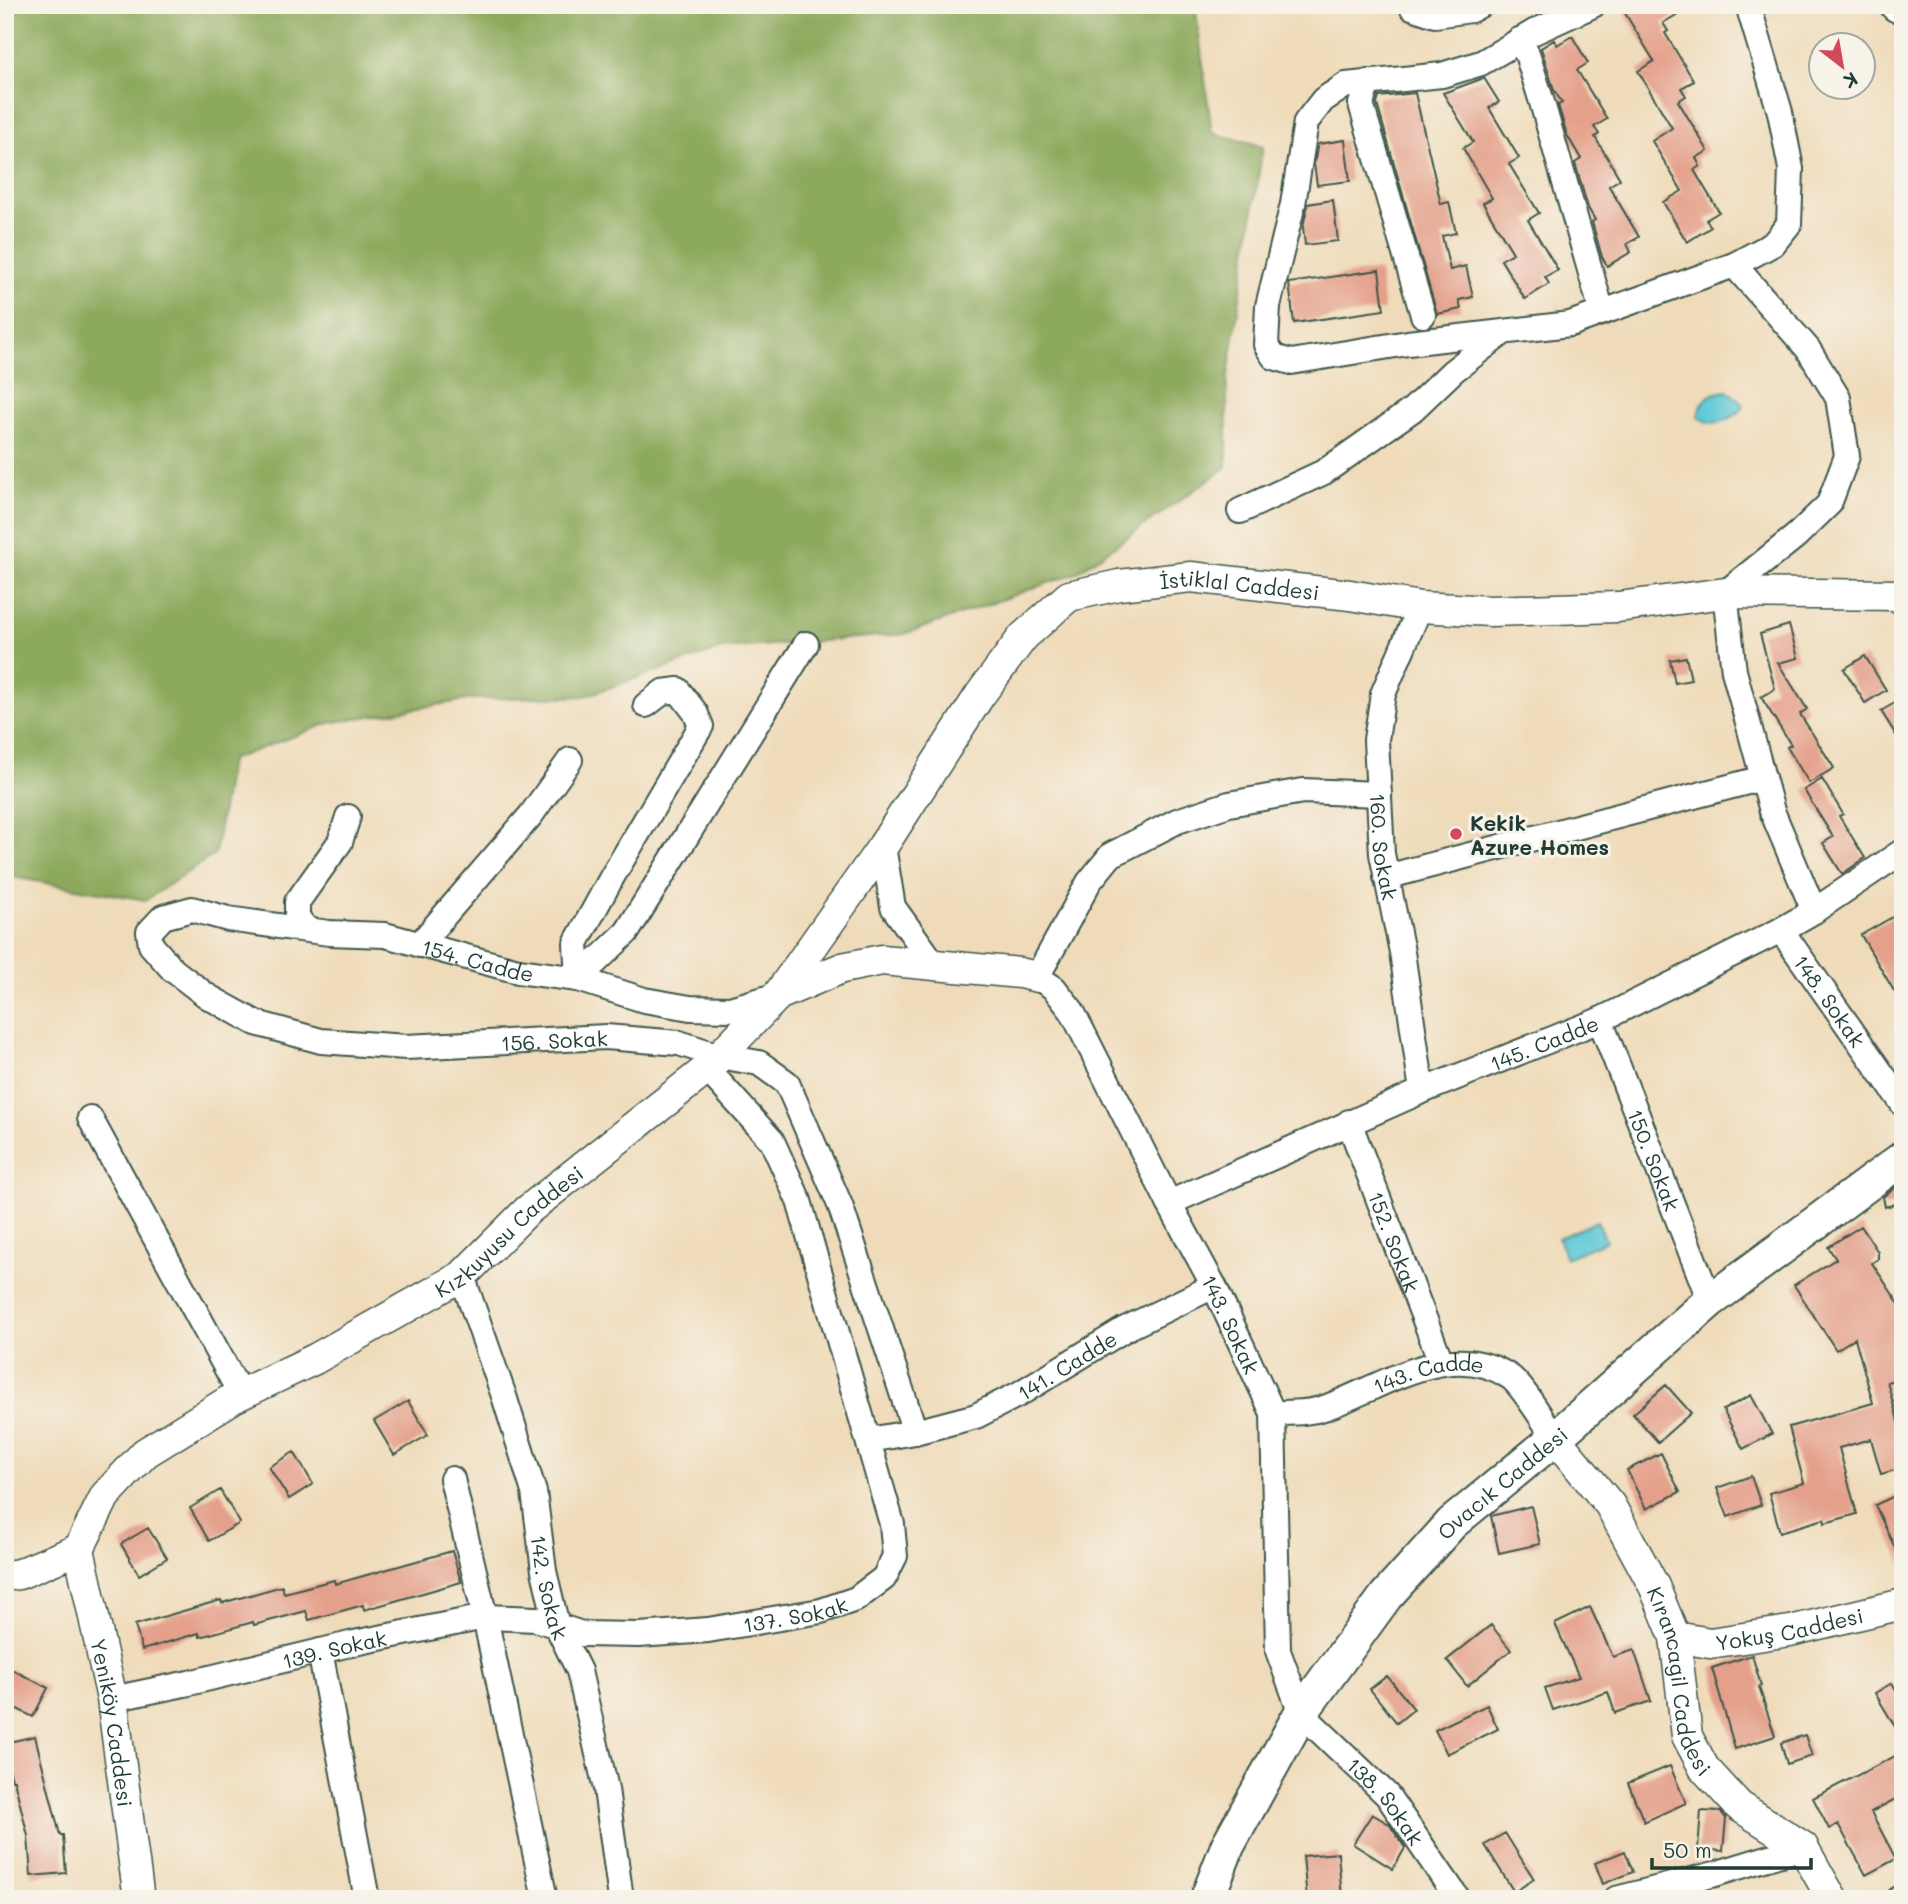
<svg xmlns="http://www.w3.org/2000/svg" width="1908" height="1904" font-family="Mali,sans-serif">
<rect width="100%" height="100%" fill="#f7f3e8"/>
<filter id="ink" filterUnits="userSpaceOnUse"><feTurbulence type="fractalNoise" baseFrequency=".0143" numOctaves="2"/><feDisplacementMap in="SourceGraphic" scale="14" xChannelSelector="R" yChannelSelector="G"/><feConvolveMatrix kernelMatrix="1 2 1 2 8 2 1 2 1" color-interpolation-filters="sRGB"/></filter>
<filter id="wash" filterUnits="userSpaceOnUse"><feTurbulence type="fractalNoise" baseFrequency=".00686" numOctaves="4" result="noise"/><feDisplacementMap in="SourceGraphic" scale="28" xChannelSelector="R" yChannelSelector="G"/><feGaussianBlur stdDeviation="1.57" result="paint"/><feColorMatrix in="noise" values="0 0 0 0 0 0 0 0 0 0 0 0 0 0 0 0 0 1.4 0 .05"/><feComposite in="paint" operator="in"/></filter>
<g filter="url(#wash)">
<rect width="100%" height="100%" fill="#efdbba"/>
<!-- forest -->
<path fill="#8ca95b" stroke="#567348" stroke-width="2" d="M 5,5 L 1195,5 L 1212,133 L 1263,146 L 1227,383 L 1227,467 L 1076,573 L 905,634 L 721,649 L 585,696 L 472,699 L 329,723 L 230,760 L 215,854 L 146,900 L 5,876 Z"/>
<!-- water -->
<path fill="#5ec9d7" stroke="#3e8386" stroke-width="2" d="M 1727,391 L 1738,399 L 1744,407 C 1731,420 1716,429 1698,417 C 1701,399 1709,393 1727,391 Z
M 1597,1221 L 1606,1241 L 1566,1258 L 1558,1238 Z"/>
<g id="blocks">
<!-- building -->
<path fill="#e4a08b" d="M 1620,5 L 1693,5 L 1663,23 L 1668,31 L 1665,33 L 1694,81 L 1681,88 L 1686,96 L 1678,101 L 1708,151 L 1696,158 L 1700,166 L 1694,170 L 1719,212 L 1706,220 L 1711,227 L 1687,242 L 1663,202 L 1682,191 L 1652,141 L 1672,128 L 1638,71 L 1654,61 Z
M 1572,36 L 1588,63 L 1577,70 L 1607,119 L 1594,127 L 1599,134 L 1595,137 L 1620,179 L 1609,186 L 1639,237 L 1627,244 L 1631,252 L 1607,266 L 1602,257 L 1592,222 L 1595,220 L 1588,208 L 1575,163 L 1581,159 L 1567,135 L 1558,105 L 1562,103 L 1554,90 L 1541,48 L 1554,40 L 1557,45 Z
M 1484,78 L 1499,102 L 1489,108 L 1519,158 L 1509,164 L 1539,213 L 1528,220 L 1558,270 L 1545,277 L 1549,284 L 1525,299 L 1501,260 L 1513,253 L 1483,203 L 1492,198 L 1463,148 L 1473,142 L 1443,93 Z
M 1415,93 L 1441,204 L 1449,202 L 1456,233 L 1442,236 L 1450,270 L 1466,266 L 1473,297 L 1459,300 L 1461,309 L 1437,314 L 1377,104 L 1379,97 Z
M 1345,140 L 1350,181 L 1317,185 L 1314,164 L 1318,144 Z
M 1333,200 L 1338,241 L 1305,245 L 1303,227 L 1308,204 Z
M 1379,270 L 1384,310 L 1294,323 L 1289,283 Z
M 1789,625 L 1798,658 L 1778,663 L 1807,709 L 1800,714 L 1834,768 L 1809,783 L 1787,747 L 1791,745 L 1761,697 L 1775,689 L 1760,634 Z
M 1865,656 L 1886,690 L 1865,703 L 1844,669 Z
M 1686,657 L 1691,680 L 1675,683 L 1670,660 Z
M 1903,698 L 1903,746 L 1881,711 Z
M 1822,779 L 1843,814 L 1839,816 L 1865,858 L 1842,874 L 1823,843 L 1833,837 L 1804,790 Z
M 1903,911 L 1903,1006 L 1861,935 Z
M 1899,1185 L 1903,1202 L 1885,1207 L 1883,1197 Z
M 1861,1226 L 1878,1252 L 1878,1259 L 1872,1263 L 1903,1310 L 1903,1378 L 1887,1382 L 1903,1438 L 1903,1468 L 1881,1474 L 1871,1439 L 1839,1448 L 1857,1514 L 1825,1523 L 1824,1519 L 1780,1532 L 1769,1493 L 1804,1483 L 1789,1427 L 1873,1403 L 1855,1338 L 1836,1350 L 1794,1285 L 1836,1259 L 1828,1247 Z
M 1666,1385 L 1691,1413 L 1658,1442 L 1633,1414 Z
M 1751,1395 L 1772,1434 L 1743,1449 L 1723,1410 Z
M 408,1401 L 428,1435 L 394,1455 L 374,1421 Z
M 294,1452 L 313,1484 L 289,1499 L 269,1467 Z
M 1661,1453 L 1680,1492 L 1646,1509 L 1627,1470 Z
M 1751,1476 L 1761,1505 L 1728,1517 L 1717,1488 Z
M 220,1490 L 240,1523 L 209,1541 L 190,1508 Z
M 1903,1492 L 1903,1565 L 1875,1505 Z
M 1531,1506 L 1540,1544 L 1499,1553 L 1491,1516 Z
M 148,1528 L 167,1558 L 139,1575 L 121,1544 Z
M 452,1551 L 461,1582 L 364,1610 L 363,1605 L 309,1620 L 306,1611 L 254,1625 L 253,1622 L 200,1637 L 199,1633 L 142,1650 L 135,1625 L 221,1600 L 222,1603 L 282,1586 L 284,1593 L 334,1580 L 335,1584 Z
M 1590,1607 L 1613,1657 L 1634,1650 L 1651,1701 L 1615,1713 L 1608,1692 L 1553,1710 L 1545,1688 L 1579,1677 L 1555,1624 Z
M 1491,1625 L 1511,1650 L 1467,1686 L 1447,1660 Z
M 1752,1655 L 1761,1686 L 1759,1687 L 1775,1736 L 1735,1749 L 1712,1668 Z
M 11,1669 L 48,1688 L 33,1717 L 5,1703 L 5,1681 Z
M 1387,1676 L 1414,1709 L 1397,1723 L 1370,1689 Z
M 1892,1683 L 1903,1701 L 1903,1740 L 1875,1693 Z
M 1487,1705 L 1498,1729 L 1447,1754 L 1435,1730 Z
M 1805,1735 L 1812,1756 L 1787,1764 L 1781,1743 Z
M 35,1736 L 60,1835 L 63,1835 L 66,1873 L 31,1876 L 28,1836 L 14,1780 L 12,1780 L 5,1754 L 5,1743 Z
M 1895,1756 L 1903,1771 L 1903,1795 L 1871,1812 L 1896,1859 L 1866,1875 L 1838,1824 L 1829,1829 L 1813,1798 Z
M 1670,1766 L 1686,1803 L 1644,1822 L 1628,1783 Z
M 1701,1811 L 1721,1812 L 1726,1818 L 1723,1851 L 1698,1849 Z
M 1372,1814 L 1389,1824 L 1405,1848 L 1393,1869 L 1353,1844 Z
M 1505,1833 L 1534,1879 L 1514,1892 L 1485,1845 Z
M 1625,1851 L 1633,1872 L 1603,1884 L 1595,1863 Z
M 1338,1853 L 1342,1899 L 1307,1899 L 1303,1856 Z"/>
</g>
</g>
<g filter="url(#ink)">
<use href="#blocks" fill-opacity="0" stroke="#3e5548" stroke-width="2"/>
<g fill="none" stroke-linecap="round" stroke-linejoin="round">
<defs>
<g id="minor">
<path d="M 1593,5 L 1534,32 L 1481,63 L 1442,75 L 1346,85 L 1323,100 L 1306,122 L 1293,204 L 1268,306 L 1266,345 L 1274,357 L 1291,362 L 1408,343 L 1570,324 L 1734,265 L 1773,244 L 1789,224 L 1791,169 L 1780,112 L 1748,5"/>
<path d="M 1412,7 L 1435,15 L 1471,10 L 1480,5"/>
<path d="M 1519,40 L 1527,54 L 1541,99 L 1602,312"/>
<path d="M 1368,82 L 1361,104 L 1423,315"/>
<path d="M 1734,265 L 1808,349 L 1838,398 L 1847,456 L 1829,504 L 1796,536 L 1725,593 L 1734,671 L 1772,811 L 1814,911"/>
<path d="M 1240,511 L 1324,472 L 1412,410 L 1453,371 L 1501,334"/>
<path id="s1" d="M 1420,607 L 1383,694 L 1376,740 L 1382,854 L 1402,952 L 1422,1091"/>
<path id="s2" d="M 1379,794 L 1303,791 L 1229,804 L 1177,821 L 1111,855 L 1089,882 L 1037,977 L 1054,988 L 1072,1011 L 1169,1203 L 1214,1286 L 1273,1413 L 1278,1651 L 1301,1713 L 1387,1795 L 1458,1899"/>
<path id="s3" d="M 348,817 L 340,842 L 297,902 L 297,917 L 307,930 L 329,933 L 385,935 L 518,971 L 578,979 L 644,1000 L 690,1008 L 730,1009 L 778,995"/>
<path d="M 883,846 L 893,907 L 934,964"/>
<path d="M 1386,877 L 1763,778"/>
<path id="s4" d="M 307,930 L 228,919 L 192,909 L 163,917 L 149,932 L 151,945 L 173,970 L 207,996 L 256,1023 L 321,1041 L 406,1047 L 606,1037 L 679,1043 L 719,1056 L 759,1063 L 787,1083 L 840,1205 L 915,1432"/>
<path id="s5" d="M 1781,930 L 1903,1104"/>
<path d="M 419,945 L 531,815 L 570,760"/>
<path d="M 578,979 L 627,932 L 806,644"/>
<path d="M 578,979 L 576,943 L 612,877 L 701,726 L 695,712 L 678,690 L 663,692 L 646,705"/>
<path id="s6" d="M 1600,1020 L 1710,1301"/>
<path d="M 90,1118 L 241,1395"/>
<path id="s7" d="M 1349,1122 L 1441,1362"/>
<path id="s8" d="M 1169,1203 L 1422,1091 L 1600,1020 L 1781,930 L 1814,911 L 1903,851"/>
<path id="s9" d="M 462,1276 L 504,1396 L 534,1492 L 544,1571 L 557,1626 L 579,1671 L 606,1789 L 621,1899"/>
<path id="s10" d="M 1273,1413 C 1292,1413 1310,1413 1327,1407 C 1384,1386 1450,1337 1510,1377 C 1523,1386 1545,1424 1555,1438"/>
<path id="s11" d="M 869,1440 L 915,1432 L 976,1416 L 1019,1394 L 1125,1329 L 1214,1286"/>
<path d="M 452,1479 L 485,1617 L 545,1899"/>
<path d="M 320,1651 L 367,1899"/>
<path id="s12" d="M 112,1699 L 189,1683 L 354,1643 L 485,1617 L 536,1619 L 582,1634 L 639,1635 L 708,1630 L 821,1611 L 856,1599 L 884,1578 L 895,1556 L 892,1524 L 799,1201 L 772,1141 L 707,1069"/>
<path d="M 1616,1899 L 1715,1874 L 1803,1847"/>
<path d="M 1899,1899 L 1903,1897"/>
</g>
<g id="tertiary">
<path id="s13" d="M 778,995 L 883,846 L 980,695 L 1023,637 L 1069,596 L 1119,585 L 1191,577 L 1350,595 L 1420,607 L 1490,611 L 1618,607 L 1725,593 L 1898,595 L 1903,600"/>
<path id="s14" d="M 1555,1438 L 1610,1505 L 1654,1586 L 1675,1637 L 1687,1736 L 1704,1768 L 1739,1806 L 1803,1847 L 1832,1899"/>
<path id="s15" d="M 79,1549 L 112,1699 L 139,1899"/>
<path id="s16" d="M 5,1576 L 19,1574 L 79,1549 L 105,1496 L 145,1453 L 235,1397 L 315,1359 L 462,1276 L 528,1210 L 707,1069 L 778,995 L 842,968 L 882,960 L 1020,973 L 1037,977"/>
<path id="s17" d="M 1675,1637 L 1710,1643 L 1790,1631 L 1903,1604"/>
</g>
<g id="secondary">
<path d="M 1897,5 L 1903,7"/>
<path id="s18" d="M 1207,1899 L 1228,1845 L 1301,1713 L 1386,1596 L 1452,1523 L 1555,1438 L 1710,1301 L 1903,1158"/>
</g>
</defs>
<!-- minor casing -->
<use href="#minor" stroke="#3e5548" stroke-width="28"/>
<!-- tertiary casing -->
<use href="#tertiary" stroke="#3e5548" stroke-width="33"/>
<!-- secondary casing -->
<use href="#secondary" stroke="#3e5548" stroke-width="37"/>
<!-- minor -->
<use href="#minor" stroke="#fff" stroke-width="24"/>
<!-- tertiary -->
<use href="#tertiary" stroke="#fff" stroke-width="30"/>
<!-- secondary -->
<use href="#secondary" stroke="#fff" stroke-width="33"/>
</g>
</g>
<!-- markers -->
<circle fill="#d1495b" stroke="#f7f3e8" stroke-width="2.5" cx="1456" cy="834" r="7"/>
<g text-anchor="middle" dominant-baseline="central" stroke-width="6" stroke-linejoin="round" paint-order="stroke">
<!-- street labels -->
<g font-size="21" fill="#1f3d34" stroke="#f7f3e8">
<text stroke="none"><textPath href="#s13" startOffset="668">İstiklal Caddesi</textPath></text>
<text stroke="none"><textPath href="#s1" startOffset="248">160. Sokak</textPath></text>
<text stroke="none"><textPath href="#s3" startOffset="306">154. Cadde</textPath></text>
<text stroke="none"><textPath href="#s5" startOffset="86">148. Sokak</textPath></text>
<text stroke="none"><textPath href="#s4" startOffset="614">156. Sokak</textPath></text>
<text stroke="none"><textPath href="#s8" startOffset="408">145. Cadde</textPath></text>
<text stroke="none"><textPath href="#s6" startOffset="150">150. Sokak</textPath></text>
<text stroke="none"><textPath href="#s16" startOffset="625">Kızkuyusu Caddesi</textPath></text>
<text stroke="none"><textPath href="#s7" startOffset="128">152. Sokak</textPath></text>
<text stroke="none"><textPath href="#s2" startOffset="824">143. Sokak</textPath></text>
<text stroke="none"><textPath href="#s11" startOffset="214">141. Cadde</textPath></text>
<text stroke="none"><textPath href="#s10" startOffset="163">143. Cadde</textPath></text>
<text stroke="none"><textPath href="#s18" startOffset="516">Ovacık Caddesi</textPath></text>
<text stroke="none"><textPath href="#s9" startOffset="324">142. Sokak</textPath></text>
<text stroke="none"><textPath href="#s12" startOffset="696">137. Sokak</textPath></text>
<text stroke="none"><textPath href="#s17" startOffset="116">Yokuş Caddesi</textPath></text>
<text stroke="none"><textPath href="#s12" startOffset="228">139. Sokak</textPath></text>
<text stroke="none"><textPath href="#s14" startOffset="278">Kırancagil Caddesi</textPath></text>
<text stroke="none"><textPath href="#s15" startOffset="177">Yeniköy Caddesi</textPath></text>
<text stroke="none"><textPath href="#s2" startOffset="1349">138. Sokak</textPath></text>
</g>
<!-- poi labels -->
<g font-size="21" font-weight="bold" fill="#1f3d34" stroke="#f7f3e8" text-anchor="start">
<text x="1470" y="822">Kekik<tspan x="1470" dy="24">Azure Homes</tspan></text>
</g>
</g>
<!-- margin -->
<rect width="1908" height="1904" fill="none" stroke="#f7f3e8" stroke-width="28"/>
<!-- north arrow -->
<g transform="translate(1842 66) rotate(149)"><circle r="33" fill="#f7f3e8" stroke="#a1aaa0" stroke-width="2"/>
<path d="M0-5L12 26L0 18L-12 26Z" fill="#d1495b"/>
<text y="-10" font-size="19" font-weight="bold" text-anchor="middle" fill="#1f3d34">K</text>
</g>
<!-- scale -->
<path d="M1652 1858v10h159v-10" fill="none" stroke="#1f3d34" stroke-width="3.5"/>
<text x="1663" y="1858" font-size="21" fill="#1f3d34" stroke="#f7f3e8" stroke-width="5" paint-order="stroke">50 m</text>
</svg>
